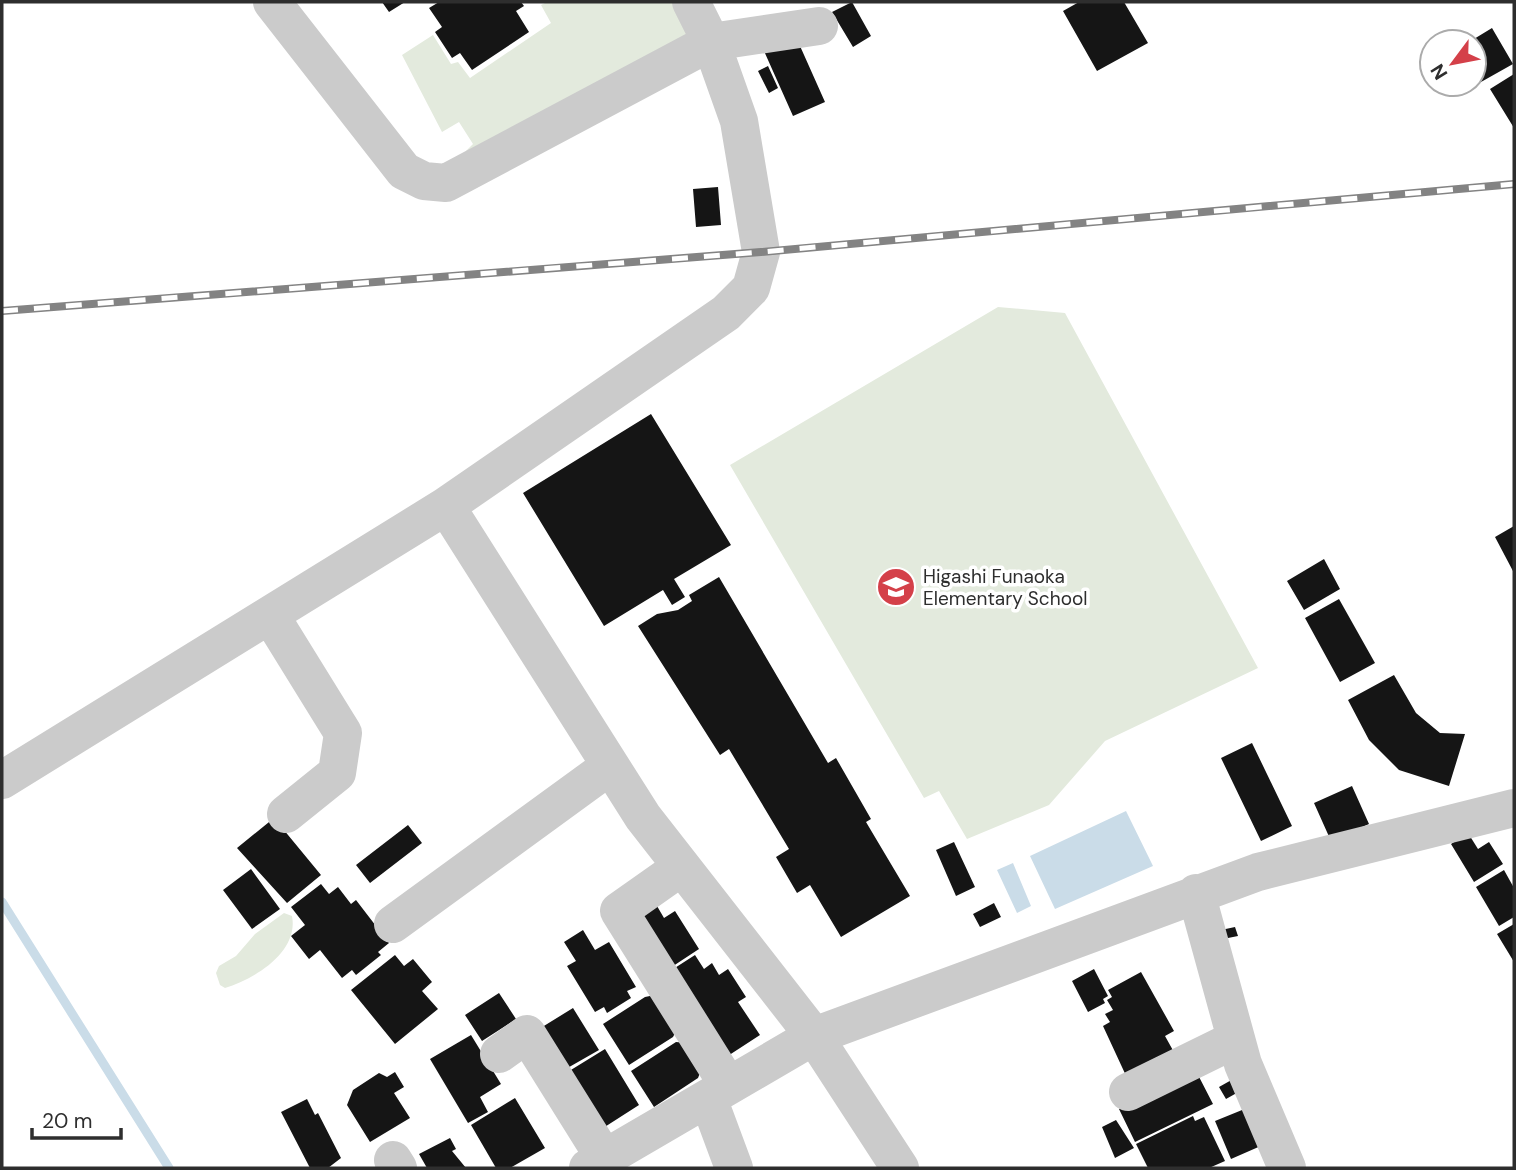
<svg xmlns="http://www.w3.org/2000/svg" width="1516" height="1170" font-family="'DM Sans',sans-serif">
<rect width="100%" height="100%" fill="#fff"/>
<!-- green -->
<path fill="#e3eadd" d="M 547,2 L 678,2 L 696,42 L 465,152 L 473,144 L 459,122 L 442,132 L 402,55 L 433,35 L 451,64 L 458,62 L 470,78 L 551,23 L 541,5 Z
M 998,307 L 1065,313 L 1258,668 L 1105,741 L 1049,805 L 967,839 L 939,791 L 924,798 L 730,465 Z
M 284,913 L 292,916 C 299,952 255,979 225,988 L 220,985 L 216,973 L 219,966 L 236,956 L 255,934 Z"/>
<!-- water -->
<path fill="#cadce8" d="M 1126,811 L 1153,866 L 1055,909 L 1030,856 Z
M 1013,863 L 1031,906 L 1017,913 L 997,870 Z"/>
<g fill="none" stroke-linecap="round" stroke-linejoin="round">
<!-- stream -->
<path stroke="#cadce8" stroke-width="9" d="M 2,902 L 169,1168"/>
</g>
<!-- building -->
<path fill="#151515" d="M 382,2 L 405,2 L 389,12 Z
M 439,2 L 521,2 L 524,6 L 516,11 L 529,32 L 472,70 L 460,53 L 452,58 L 435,32 L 442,27 L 429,8 Z
M 852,2 L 871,36 L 853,47 L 832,12 Z
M 1079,2 L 1124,2 L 1148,43 L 1097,71 L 1063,11 Z
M 1492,28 L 1513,64 L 1481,82 L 1474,70 L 1474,42 L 1469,42 Z
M 796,37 L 825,102 L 793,116 L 764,51 Z
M 768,66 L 778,88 L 769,93 L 758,71 Z
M 1514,74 L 1514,128 L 1490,89 Z
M 718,187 L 721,225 L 696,227 L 693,189 Z
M 651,414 L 731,545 L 674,579 L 685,597 L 672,605 L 663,590 L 604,626 L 523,493 Z
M 1514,526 L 1514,573 L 1495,537 Z
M 1324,559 L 1340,589 L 1304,610 L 1287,581 Z
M 719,577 L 828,763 L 836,758 L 871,819 L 866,822 L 910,896 L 841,937 L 810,885 L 797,893 L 776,857 L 789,849 L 729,749 L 720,755 L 638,626 L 657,614 L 678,610 L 692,601 L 689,595 Z
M 1339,599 L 1375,663 L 1340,682 L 1305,618 Z
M 1394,675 L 1416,713 L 1440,733 L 1465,734 L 1449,786 L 1399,770 L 1369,740 L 1348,700 Z
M 1252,743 L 1292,826 L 1261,841 L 1221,758 Z
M 1352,786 L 1369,824 L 1331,841 L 1314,803 Z
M 274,818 L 321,875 L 287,903 L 237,848 Z
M 408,825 L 422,843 L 370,883 L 356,865 Z
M 1468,833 L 1478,849 L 1489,842 L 1503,864 L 1474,882 L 1451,844 Z
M 954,842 L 975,887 L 956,896 L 936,850 Z
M 251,869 L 280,909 L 252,929 L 223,890 Z
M 1504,870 L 1514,888 L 1514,917 L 1499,926 L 1476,887 Z
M 321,884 L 329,894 L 338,887 L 351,904 L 356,900 L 389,943 L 378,952 L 381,955 L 356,975 L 352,970 L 342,978 L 320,950 L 309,959 L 291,936 L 305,925 L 291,907 Z
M 994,903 L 1001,917 L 980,927 L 973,914 Z
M 657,906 L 664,918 L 675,911 L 699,949 L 661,974 L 635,921 Z
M 1514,924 L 1514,962 L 1497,934 Z
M 1235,927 L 1238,936 L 1223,939 L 1221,930 Z
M 583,930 L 595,950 L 609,942 L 636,987 L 627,991 L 631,998 L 607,1013 L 604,1007 L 595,1012 L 567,966 L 576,961 L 564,942 Z
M 395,955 L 404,966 L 413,959 L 432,982 L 422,991 L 438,1009 L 395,1044 L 351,990 Z
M 695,955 L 704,969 L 712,963 L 719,975 L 728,969 L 746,997 L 738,1002 L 760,1035 L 717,1063 L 667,973 Z
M 1094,969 L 1108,996 L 1103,999 L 1105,1003 L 1088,1012 L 1072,981 Z
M 1141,972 L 1174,1031 L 1165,1036 L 1175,1054 L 1128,1080 L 1103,1026 L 1110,1022 L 1105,1014 L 1113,1010 L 1107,1000 L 1112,997 L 1108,990 Z
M 499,993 L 516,1019 L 482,1041 L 465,1015 Z
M 660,994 L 679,1025 L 673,1037 L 629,1065 L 603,1024 L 645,997 Z
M 573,1008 L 599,1050 L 564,1070 L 539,1029 Z
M 471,1035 L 501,1084 L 480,1097 L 488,1112 L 468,1123 L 430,1059 Z
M 676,1042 L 687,1043 L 702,1068 L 698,1078 L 654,1107 L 631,1071 Z
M 605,1049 L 639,1105 L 600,1130 L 566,1073 Z
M 1196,1071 L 1213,1104 L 1135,1142 L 1119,1109 Z
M 395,1072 L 404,1087 L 394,1093 L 410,1118 L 370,1142 L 347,1105 L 353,1090 L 379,1073 L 387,1077 Z
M 1235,1078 L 1242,1090 L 1226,1099 L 1219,1087 Z
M 515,1098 L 545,1148 L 510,1168 L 496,1168 L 471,1125 Z
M 307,1099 L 315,1115 L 318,1113 L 341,1158 L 328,1168 L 310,1168 L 281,1112 Z
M 1247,1108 L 1263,1145 L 1231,1159 L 1215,1121 Z
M 1193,1116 L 1195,1121 L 1204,1117 L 1225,1161 L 1209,1168 L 1148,1168 L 1136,1144 Z
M 1116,1120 L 1134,1148 L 1115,1158 L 1102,1127 Z
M 450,1138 L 456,1149 L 452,1151 L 466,1168 L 427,1168 L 419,1154 Z"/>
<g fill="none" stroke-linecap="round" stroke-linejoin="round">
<!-- minor -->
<path stroke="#cbcbcb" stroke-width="38" d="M 272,2 L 404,171 L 424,181 L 446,183 L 711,42 L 819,26
M 446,506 L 643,817 L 814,1036 L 900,1168
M 270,615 L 343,733 L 337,773 L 286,814
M 2,780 L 446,506 L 726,313 L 751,288 L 761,252 L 739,121 L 711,42 L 691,2
M 680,868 L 619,911 L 728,1085
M 1196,893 L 1243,1064 L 1287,1168
M 393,924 L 610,766
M 499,1054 L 527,1034 L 605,1159
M 1128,1092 L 1236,1039
M 708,1098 L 734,1168
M 393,1160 L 398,1168
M 588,1168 L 814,1036 L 1258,872 L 1514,808"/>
<defs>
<path id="rail" d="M 2,311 L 761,252 L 1514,184"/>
</defs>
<!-- rail casing -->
<use href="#rail" stroke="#838383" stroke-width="8"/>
<!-- rail -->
<use href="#rail" stroke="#fff" stroke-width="5" stroke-dasharray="16" stroke-linecap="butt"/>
</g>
<!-- icons -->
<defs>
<symbol id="school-disc" viewBox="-11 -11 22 22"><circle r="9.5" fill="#d44049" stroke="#fff"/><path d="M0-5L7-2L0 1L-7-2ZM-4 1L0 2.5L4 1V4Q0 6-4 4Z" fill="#fff"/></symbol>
</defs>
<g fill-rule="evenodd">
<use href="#school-disc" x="874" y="565" width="44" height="44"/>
</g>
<g text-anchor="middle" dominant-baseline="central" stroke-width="7" stroke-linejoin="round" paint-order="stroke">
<!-- poi labels -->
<g font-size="19" fill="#2e2e2e" stroke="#fff" text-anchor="start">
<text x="923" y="576">Higashi Funaoka<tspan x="923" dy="22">Elementary School</tspan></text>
</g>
</g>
<!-- border -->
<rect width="1516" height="1170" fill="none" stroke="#2e2e2e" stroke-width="7"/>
<!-- north arrow -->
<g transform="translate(1453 63) rotate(238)"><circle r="33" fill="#ffffff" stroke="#ababab" stroke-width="2"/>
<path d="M0-5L12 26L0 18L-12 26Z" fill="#d44049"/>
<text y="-10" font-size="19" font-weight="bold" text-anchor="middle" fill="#2e2e2e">N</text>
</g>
<!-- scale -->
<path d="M32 1128v10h89v-10" fill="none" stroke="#2e2e2e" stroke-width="3.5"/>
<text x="42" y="1128" font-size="21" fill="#2e2e2e" stroke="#ffffff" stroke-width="5" paint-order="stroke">20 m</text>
</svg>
